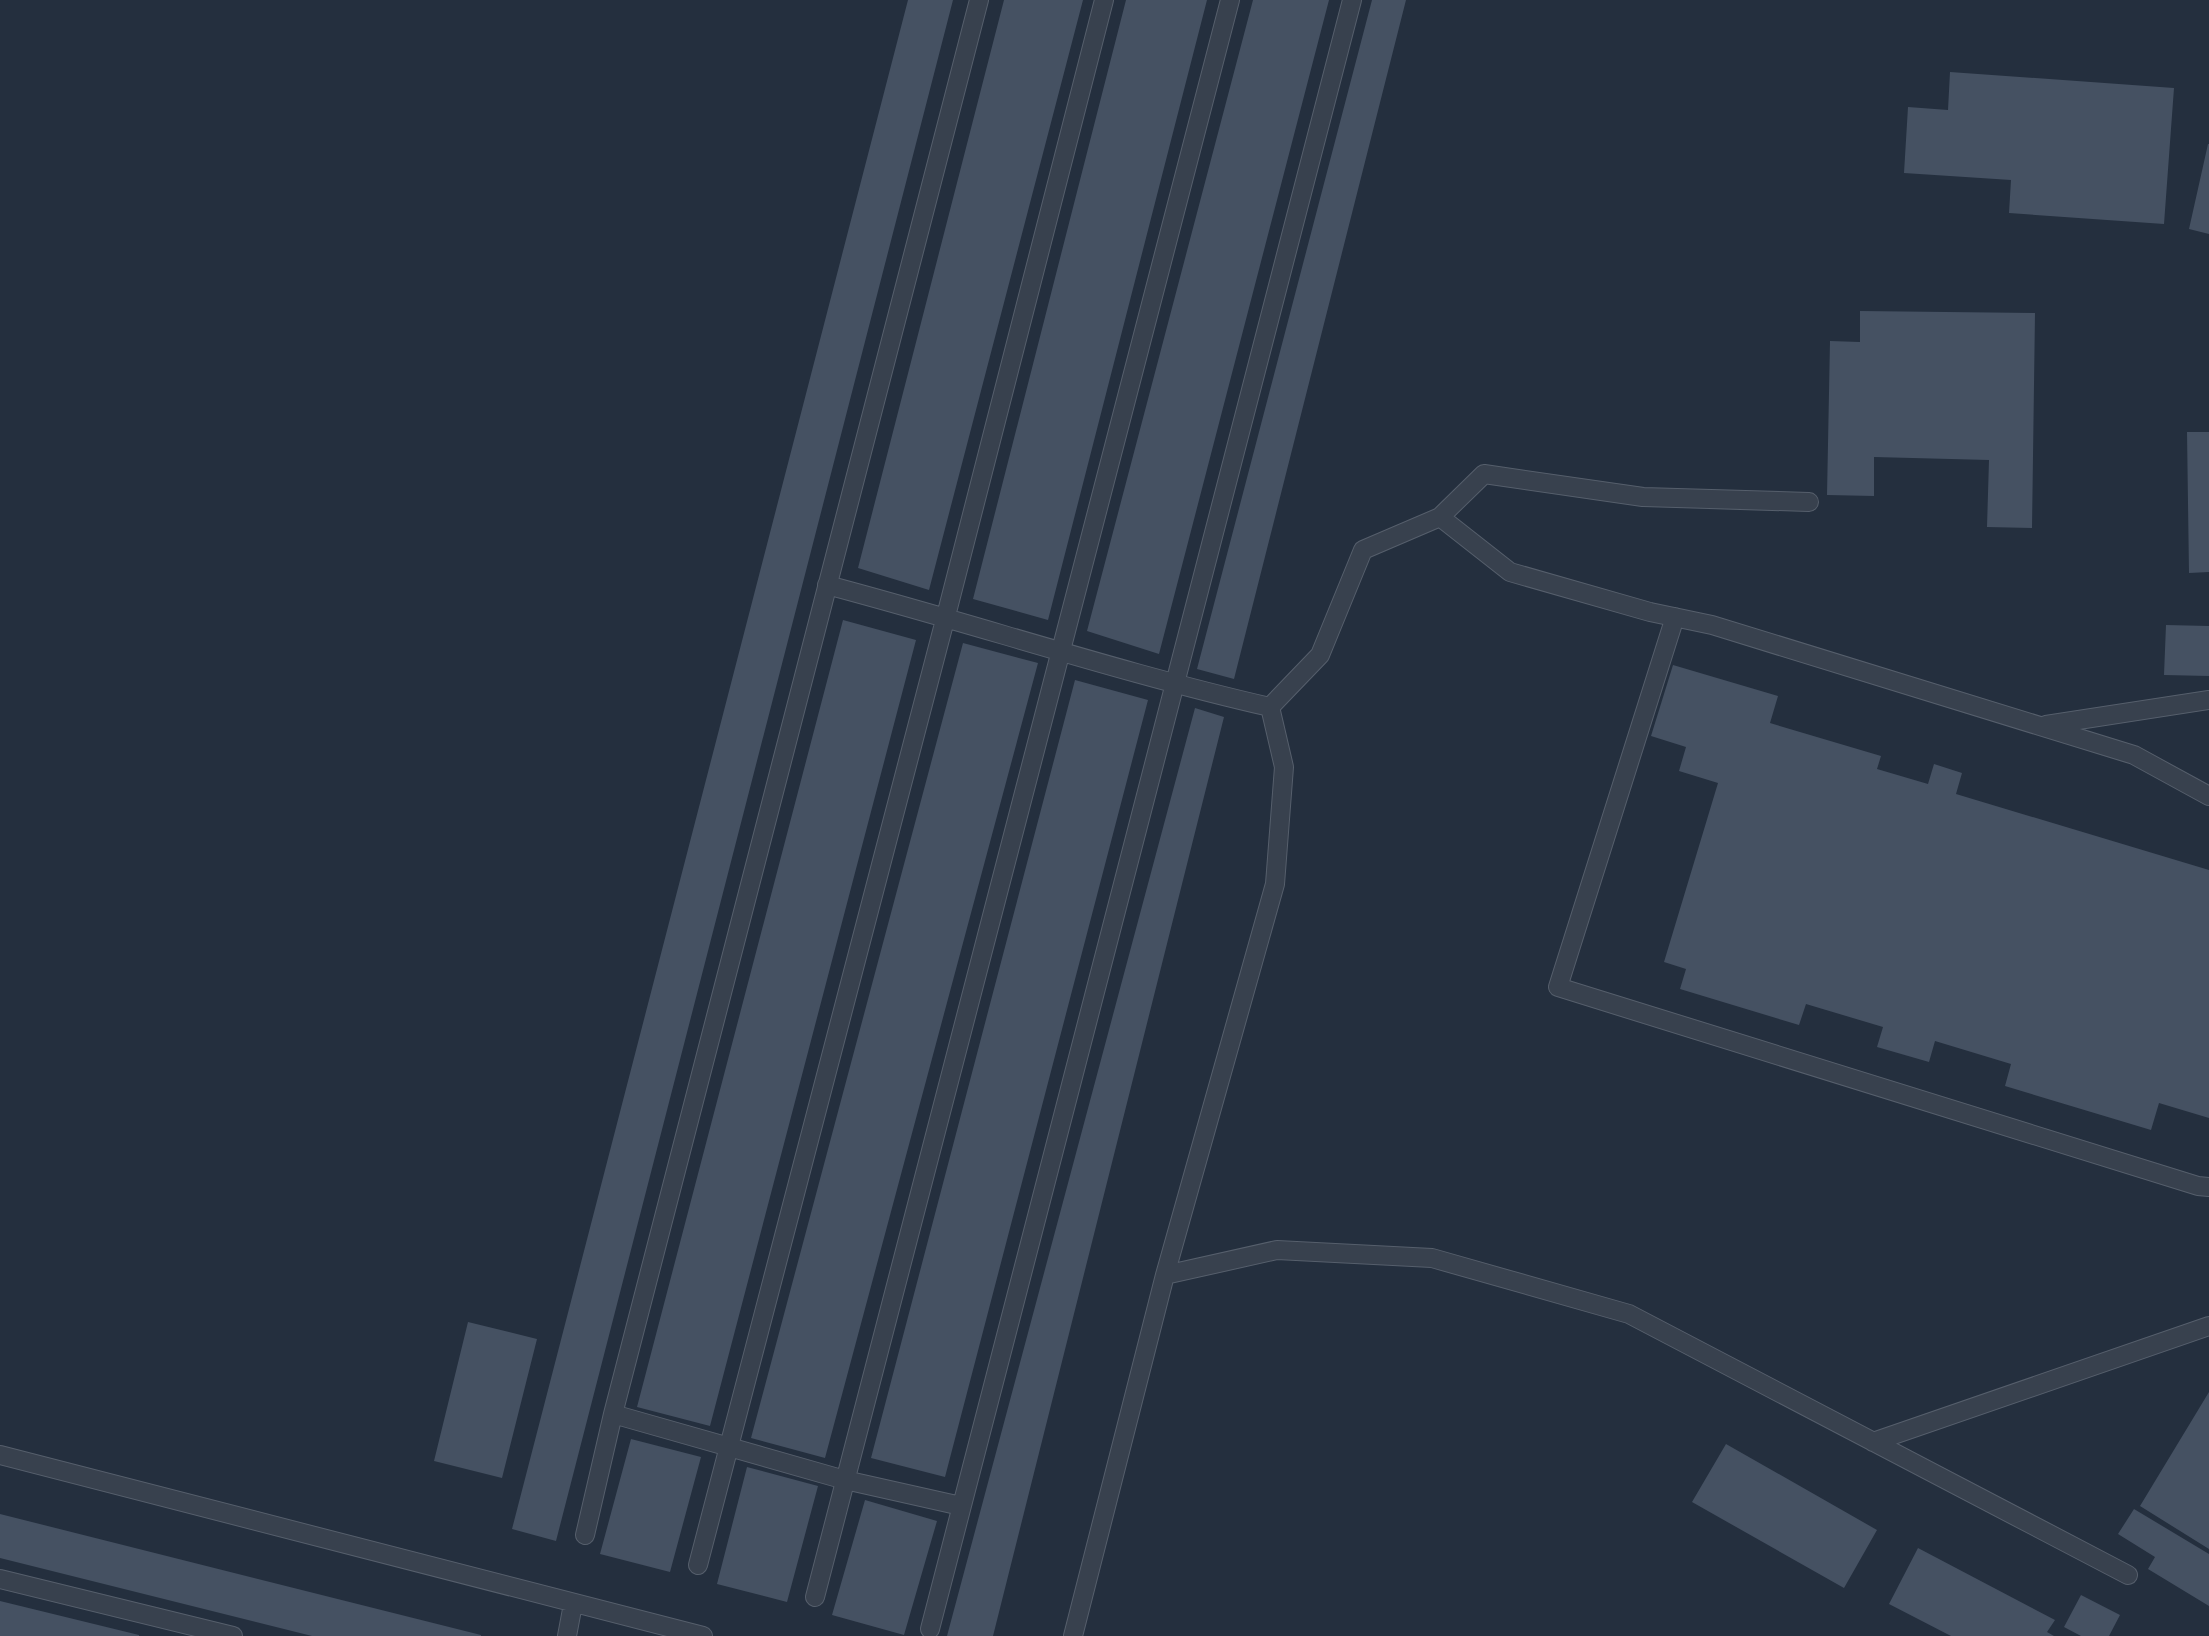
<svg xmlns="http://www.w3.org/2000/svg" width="2209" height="1636" font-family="Rubik,sans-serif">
<rect width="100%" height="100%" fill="#242f3e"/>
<!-- building -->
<path fill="#455162" d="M 908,0 L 953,0 L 556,1541 L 512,1529 Z
M 1004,0 L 1083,0 L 929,590 L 858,568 Z
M 1126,0 L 1207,0 L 1048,620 L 973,599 Z
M 1253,0 L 1329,0 L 1159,654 L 1087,631 Z
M 1372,0 L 1406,0 L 1234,679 L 1197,669 Z
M 1950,72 L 2174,88 L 2164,224 L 2009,213 L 2011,180 L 1904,173 L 1908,107 L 1948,110 Z
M 2208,144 L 2209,144 L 2209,234 L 2189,229 Z
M 1860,311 L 2035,313 L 2032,528 L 1987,527 L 1989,460 L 1874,457 L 1874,496 L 1827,495 L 1830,341 L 1860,342 Z
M 2187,432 L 2209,432 L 2209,572 L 2189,573 Z
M 843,620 L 916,640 L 710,1426 L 637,1407 Z
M 2166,625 L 2209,626 L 2209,676 L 2164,675 Z
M 963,643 L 1038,663 L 825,1458 L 751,1438 Z
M 1673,665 L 1778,696 L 1770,723 L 1881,756 L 1877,769 L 1928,784 L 1934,764 L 1962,773 L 1956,794 L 2209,870 L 2209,1118 L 2159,1103 L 2151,1130 L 2005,1086 L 2011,1064 L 1935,1041 L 1929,1062 L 1877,1047 L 1883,1027 L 1806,1004 L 1799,1025 L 1680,989 L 1686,969 L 1664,962 L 1718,783 L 1679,771 L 1686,747 L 1651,736 Z
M 1075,680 L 1148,700 L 945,1477 L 871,1458 Z
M 1195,708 L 1224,717 L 993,1636 L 947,1636 Z
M 468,1322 L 537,1339 L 502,1478 L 434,1461 Z
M 2209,1392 L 2209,1549 L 2140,1506 Z
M 631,1439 L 701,1457 L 670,1572 L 600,1554 Z
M 1726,1444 L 1877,1530 L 1844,1588 L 1692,1502 Z
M 747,1467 L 818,1486 L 787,1602 L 717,1584 Z
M 865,1500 L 937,1521 L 904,1635 L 832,1615 Z
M 2134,1509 L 2209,1554 L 2209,1606 L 2148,1569 L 2155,1557 L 2118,1534 Z
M 0,1514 L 481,1635 L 481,1636 L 312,1636 L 0,1558 Z
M 1918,1548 L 2055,1620 L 2047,1632 L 2054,1636 L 1951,1636 L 1889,1604 Z
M 2081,1595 L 2120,1615 L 2109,1636 L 2081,1636 L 2064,1627 Z
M 0,1601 L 139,1635 L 139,1636 L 0,1636 Z"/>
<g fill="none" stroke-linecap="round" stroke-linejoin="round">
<defs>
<path id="lane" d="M 1440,517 L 1510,572 L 1650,612 L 1712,625 L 2134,755 L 2209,796
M 827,585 C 975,624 1121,673 1270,707
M 1675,617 L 1558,987 L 2198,1186 L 2209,1187
M 2046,725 L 2209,700
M 1165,1275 L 1277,1250 L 1432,1258 L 1629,1314 L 2128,1575
M 613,1414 L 845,1480 L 961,1506
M 1873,1442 L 2209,1326
M 0,1455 L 703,1636
M 585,1535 L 613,1414 L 979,0
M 698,1565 L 946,616 L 1104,0
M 0,1579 L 233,1636
M 815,1597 L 1230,0
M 930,1629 L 1352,0
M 567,1636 L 573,1604
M 1073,1636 L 1165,1275 L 1275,884 L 1284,767 L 1270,707 L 1320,655 L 1363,550 L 1440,517 L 1484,474 L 1643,497 L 1809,502"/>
</defs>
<!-- lane casing -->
<use href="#lane" stroke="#565f6c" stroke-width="20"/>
<!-- lane -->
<use href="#lane" stroke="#38414e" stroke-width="18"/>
</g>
</svg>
